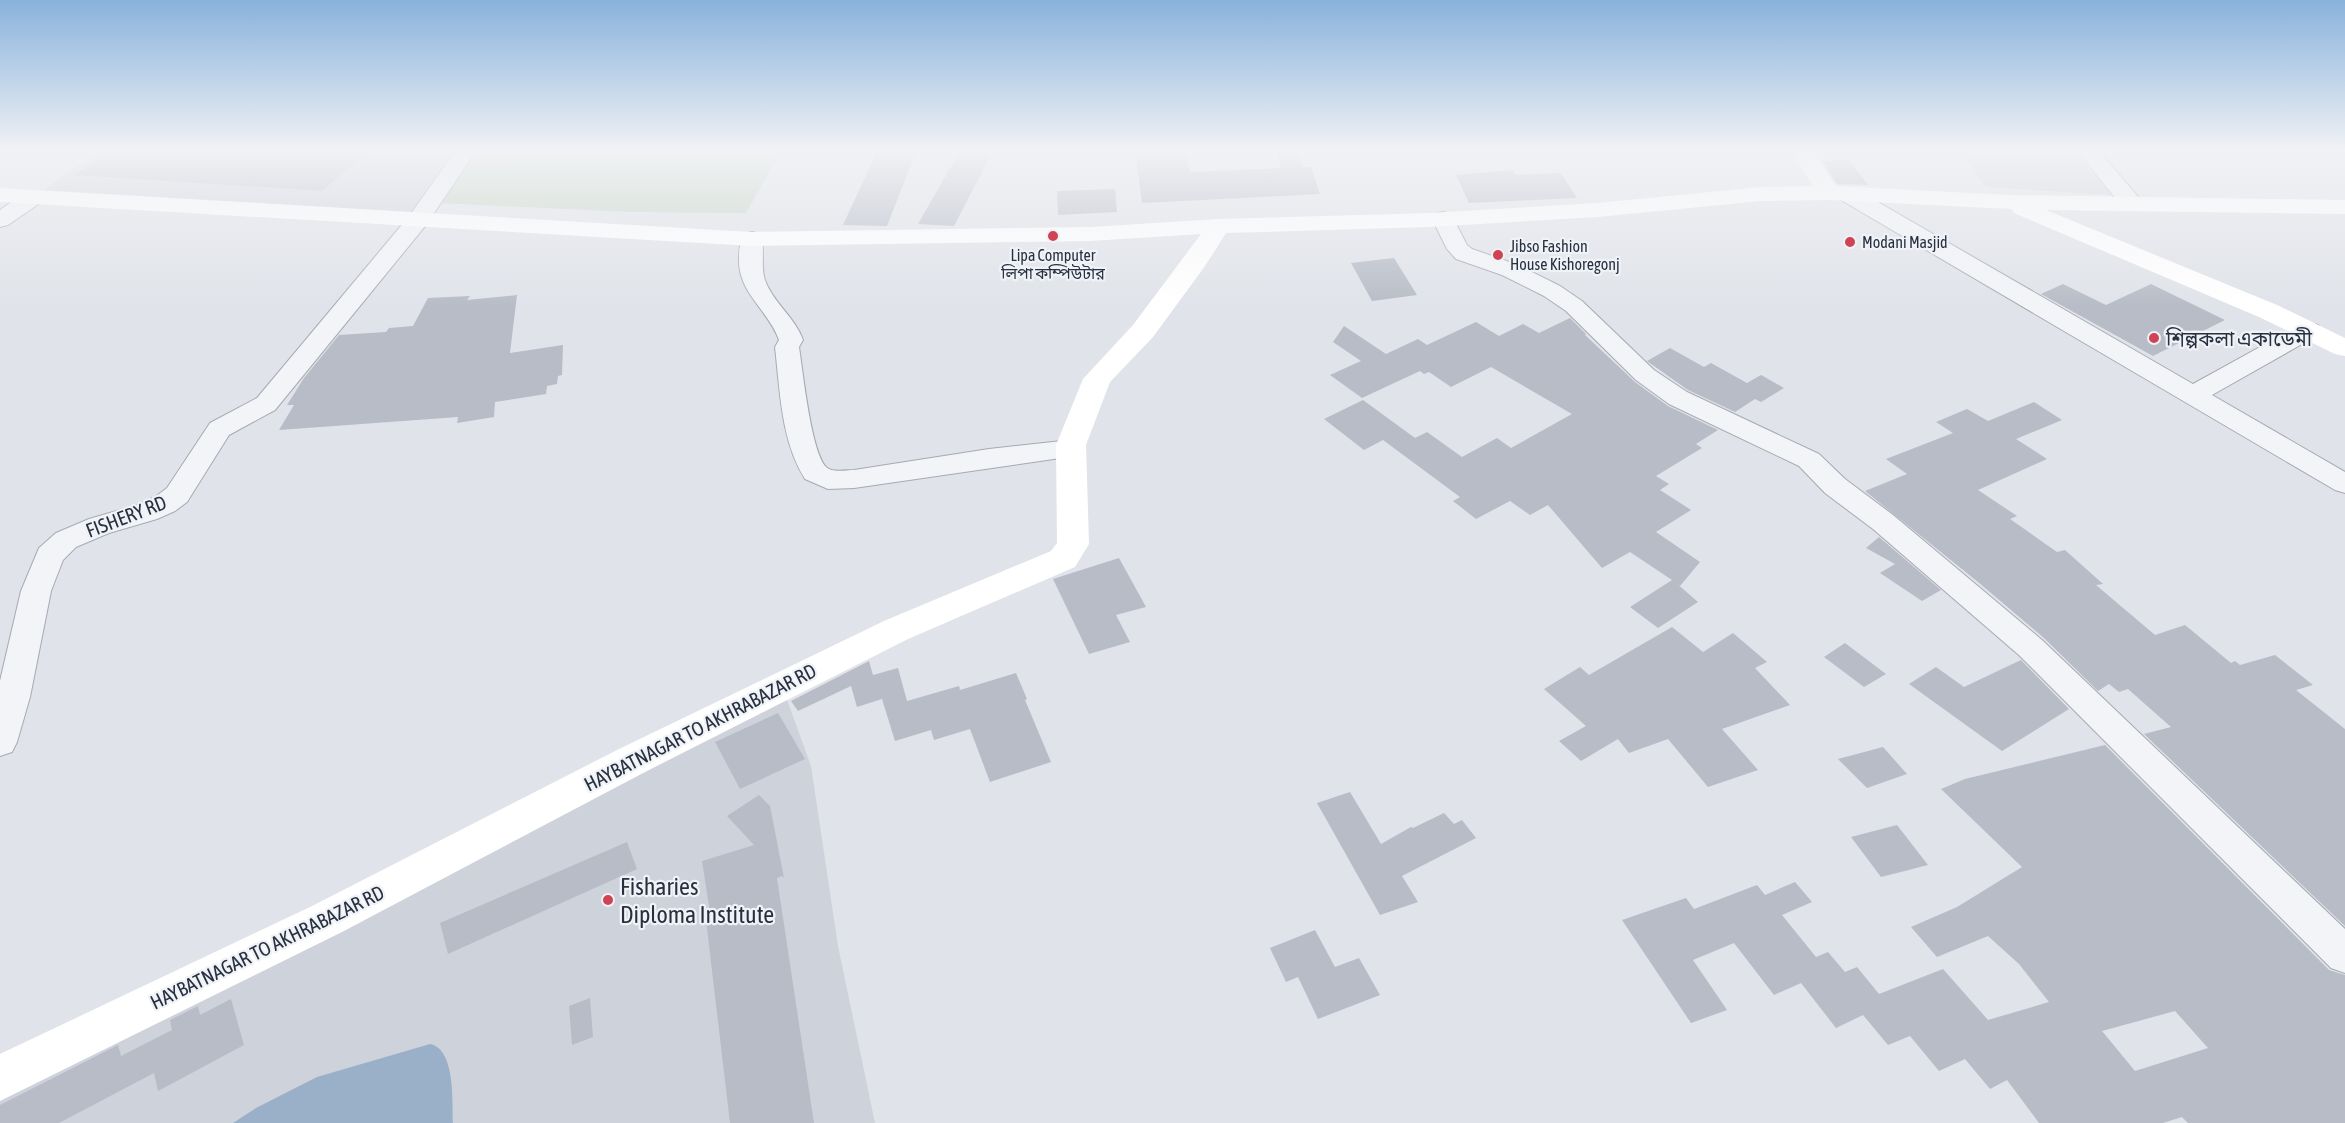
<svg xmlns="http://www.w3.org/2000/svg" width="2345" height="1123" font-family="'Asap Condensed','Noto Sans Bengali',sans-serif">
<rect width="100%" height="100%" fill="#e0e3e9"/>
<!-- built -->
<path fill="#ced2db" d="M 102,149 L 466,149 L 423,213 L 44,190 Z
M 1959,149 L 2073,149 L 2112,195 L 1986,187 Z
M 786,697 L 811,766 L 838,946 L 875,1123 L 0,1123 L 0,1086 Z"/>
<!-- green -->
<path fill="#c5d3c1" d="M 475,149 L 783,149 L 746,213 L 629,212 L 438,203 Z"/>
<!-- water -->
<path fill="#9ab0c9" d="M 430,1044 C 456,1049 452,1103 453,1123 L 233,1123 L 256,1108 L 317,1077 Z"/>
<!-- building -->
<path fill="#b7bcc6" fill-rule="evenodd" d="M 113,149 L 371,149 L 322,191 L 74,175 Z
M 878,149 L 917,149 L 887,226 L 843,225 Z
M 961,149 L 994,149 L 954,226 L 918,224 Z
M 1135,149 L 1185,149 L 1190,172 L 1281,168 L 1276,149 L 1297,149 L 1303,167 L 1311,167 L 1320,194 L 1142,203 Z
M 1849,160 L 1853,165 L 1868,185 L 1837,184 L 1822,161 Z
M 1513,170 L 1516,175 L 1561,173 L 1577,198 L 1469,203 L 1456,175 Z
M 1115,189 L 1117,212 L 1058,215 L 1057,191 Z
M 1394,258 L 1417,295 L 1372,301 L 1351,263 Z
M 2063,284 L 2106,305 L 2151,284 L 2225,320 L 2153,356 L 2041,294 Z
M 517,295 L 510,353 L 563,345 L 562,375 L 558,376 L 557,384 L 547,386 L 546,394 L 495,402 L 494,417 L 457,423 L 458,417 L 279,430 L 294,405 L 287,405 L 304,378 L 339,335 L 386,332 L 389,328 L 413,326 L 428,298 L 470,296 L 467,300 Z
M 1570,318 L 1586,334 L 1585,335 L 1635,382 L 1668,406 L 1718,430 L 1696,444 L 1702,448 L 1656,476 L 1669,484 L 1660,490 L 1691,510 L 1656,532 L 1700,562 L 1680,586 L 1675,582 L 1698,602 L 1658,628 L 1630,607 L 1672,580 L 1630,552 L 1602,568 L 1548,505 L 1530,515 L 1510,501 L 1476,519 L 1453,501 L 1460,497 L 1383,440 L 1364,450 L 1324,419 L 1363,400 L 1415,438 L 1427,432 L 1462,457 L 1497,438 L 1511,448 L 1572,414 L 1491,367 L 1451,387 L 1429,372 L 1424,374 L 1420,371 L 1362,398 L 1330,375 L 1361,361 L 1333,342 L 1344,326 L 1386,354 L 1418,339 L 1427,345 L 1476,322 L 1499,336 L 1523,324 L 1539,333 Z
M 1670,348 L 1704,367 L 1711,363 L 1747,383 L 1761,375 L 1784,388 L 1761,402 L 1755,399 L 1735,412 L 1688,390 L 1647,361 Z
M 2034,402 L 2062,420 L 2016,439 L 2047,459 L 1978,490 L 2017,516 L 2010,519 L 2057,552 L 2065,550 L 2103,584 L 2096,585 L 2155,635 L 2185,625 L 2231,663 L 2235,661 L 2240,665 L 2275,655 L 2313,685 L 2296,690 L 2345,729 L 2345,926 L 2144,734 L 2171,727 L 2128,689 L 2119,692 L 2109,684 L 2098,691 L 2044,638 L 1978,582 L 1865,491 L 1907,474 L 1886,459 L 1953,433 L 1936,422 L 1967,409 L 1988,421 Z
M 1879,537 L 1941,590 L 1922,601 L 1880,573 L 1895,564 L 1866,548 Z
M 1119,558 L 1146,607 L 1116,615 L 1130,642 L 1089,654 L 1053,579 Z
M 1672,627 L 1703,652 L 1733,633 L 1767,662 L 1755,668 L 1790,705 L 1722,729 L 1758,770 L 1708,787 L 1668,739 L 1629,753 L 1618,739 L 1581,761 L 1559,741 L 1586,726 L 1544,689 L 1580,667 L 1589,675 Z
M 1845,643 L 1886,674 L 1864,687 L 1824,657 Z
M 2021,660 L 2069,709 L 2002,751 L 1909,684 L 1936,667 L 1964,687 Z
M 869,661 L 873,675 L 898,668 L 907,701 L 959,686 L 960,690 L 1016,673 L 1027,699 L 1025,700 L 1051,762 L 990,782 L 970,729 L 934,740 L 931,730 L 895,741 L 882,699 L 857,707 L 851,686 L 798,711 L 791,701 Z
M 778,713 L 805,759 L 740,789 L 715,742 Z
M 2105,745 L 2329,970 L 2345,975 L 2345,1123 L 2188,1123 L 2182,1117 L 2163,1123 L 2039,1123 L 2007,1080 L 1990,1089 L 1965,1059 L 1939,1071 L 1910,1036 L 1888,1045 L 1863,1015 L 1836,1028 L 1801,983 L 1774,995 L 1734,943 L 1693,960 L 1727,1010 L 1691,1023 L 1622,920 L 1686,898 L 1694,909 L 1757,885 L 1765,895 L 1795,882 L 1812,902 L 1782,915 L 1816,957 L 1828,952 L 1845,972 L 1857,967 L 1879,994 L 1943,969 L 1988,1020 L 2049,1002 L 2019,964 L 1988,936 L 1937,957 L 1911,927 L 1957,907 L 2022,867 L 1941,789 L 1965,779 ZM 2175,1011 L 2208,1048 L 2135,1071 L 2102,1031 Z
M 1883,747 L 1907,774 L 1867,788 L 1838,759 Z
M 1350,792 L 1381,844 L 1411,827 L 1413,828 L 1444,813 L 1454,824 L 1462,820 L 1476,838 L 1402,876 L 1418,902 L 1380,915 L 1317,803 Z
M 759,795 L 770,806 L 784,878 L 782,876 L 777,878 L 814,1123 L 730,1123 L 706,920 L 711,919 L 702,861 L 754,845 L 727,816 Z
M 1897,825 L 1928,865 L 1881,877 L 1851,837 Z
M 627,842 L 637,869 L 448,954 L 440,923 Z
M 1315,930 L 1335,967 L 1359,958 L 1380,995 L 1318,1019 L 1298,977 L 1286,982 L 1270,948 Z
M 590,998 L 593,1037 L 572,1045 L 569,1006 Z
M 231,999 L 244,1045 L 158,1091 L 154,1073 L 59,1123 L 0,1123 L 0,1105 L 118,1045 L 121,1056 L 172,1030 L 170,1020 L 198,1006 L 200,1015 Z"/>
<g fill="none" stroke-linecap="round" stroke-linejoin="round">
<defs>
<path id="street" d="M 457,149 L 477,149 L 426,225 L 275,410 L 229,435 L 187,502 L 175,511 L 157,519 L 109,533 L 76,547 L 63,560 L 51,591 L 30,697 L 17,742 L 12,752 L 0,756 L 0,681 L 21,591 L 39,548 L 56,533 L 89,519 L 137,505 L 155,497 L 167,488 L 210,423 L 257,398 L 410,215 Z
M 2076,149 L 2097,149 L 2140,199 L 2143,204 L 2140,209 L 2132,210 L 2124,209 Z
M 1849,189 L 1857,190 L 2193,384 L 2300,325 L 2309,323 L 2318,325 L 2321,330 L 2318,335 L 2212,395 L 2345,472 L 2345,493 L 2335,490 L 1841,200 L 1838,195 L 1841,190 Z
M 32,192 L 40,193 L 43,198 L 40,203 L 8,225 L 0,227 L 0,210 L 24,193 Z
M 1443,212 L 1451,214 L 1467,245 L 1472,249 L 1518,265 L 1560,286 L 1582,301 L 1654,370 L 1687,392 L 1819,454 L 1845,479 L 1893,515 L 2042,640 L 2345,929 L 2345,973 L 2331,968 L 2020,656 L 1873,529 L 1825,493 L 1799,466 L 1669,404 L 1636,380 L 1566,311 L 1544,296 L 1502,275 L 1456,259 L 1447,249 L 1432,219 L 1435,214 Z
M 752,232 L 760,234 C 766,243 760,267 765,280 C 773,303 795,317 803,340 L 799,347 C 803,372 811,451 826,467 C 832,473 846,470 854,470 L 989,449 L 1071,440 L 1081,443 L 1085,449 L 1081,455 L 854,488 L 828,489 L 805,479 C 781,441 780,391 775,347 L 779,340 C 768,309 737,293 739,257 C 739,249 740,241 744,234 Z"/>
</defs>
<!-- street casing -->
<use href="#street" stroke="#a5aab3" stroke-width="2"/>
<!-- street -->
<use href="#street" fill="#f2f4f7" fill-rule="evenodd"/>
<!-- secondary -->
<path fill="#fff" fill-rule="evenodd" d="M 1790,149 L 1812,149 L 1836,186 L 2009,195 L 2345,200 L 2345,214 L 2046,210 L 2277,305 L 2345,338 L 2345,356 L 2335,354 L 2259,317 L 2014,213 L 2011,209 L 1829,200 L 1761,201 L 1597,217 L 1429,227 L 1226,233 L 1205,266 L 1153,337 L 1110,382 L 1086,445 L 1089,544 L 1075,567 L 908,639 L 647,771 L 342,932 L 0,1101 L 0,1054 L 312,906 L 619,749 L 884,621 L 1051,551 L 1057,543 L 1056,445 L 1083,379 L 1133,325 L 1201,234 L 1090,241 L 752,246 L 0,202 L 0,188 L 752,232 L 1090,227 L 1218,219 L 1429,213 L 1597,203 L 1761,187 L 1813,186 Z"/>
</g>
<!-- sky -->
<linearGradient id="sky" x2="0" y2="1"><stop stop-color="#89b2dc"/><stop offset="0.49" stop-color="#f1f2f5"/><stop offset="1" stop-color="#f1f2f5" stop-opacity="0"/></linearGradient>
<rect width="2345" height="307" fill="url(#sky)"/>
<!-- markers -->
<g fill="#cf4355" stroke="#eff2f6" stroke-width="2">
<circle cx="1053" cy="236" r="6"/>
<circle cx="1850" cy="242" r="6"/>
<circle cx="1498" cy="255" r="6"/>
<circle cx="2154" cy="338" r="6"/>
<circle cx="608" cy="900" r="6"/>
</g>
<g text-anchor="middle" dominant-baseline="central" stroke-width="4.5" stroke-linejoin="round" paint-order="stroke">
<!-- far-poi labels -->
<g font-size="16" fill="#283040" stroke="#eff2f6" text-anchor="start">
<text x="1862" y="242">Modani Masjid</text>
<text x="1510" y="246">Jibso Fashion<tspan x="1510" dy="18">House Kishoregonj</tspan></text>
<text x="1053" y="255" text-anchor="middle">Lipa Computer<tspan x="1053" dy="18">লিপা কম্পিউটার</tspan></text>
</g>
<!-- poi labels -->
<g font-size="20" fill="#283040" stroke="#eff2f6" text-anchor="start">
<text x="2166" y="338">শিল্পকলা একাডেমী</text>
</g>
<!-- street labels -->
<g font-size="20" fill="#283040" stroke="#eff2f6">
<text transform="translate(126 516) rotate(-21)">FISHERY RD</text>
<text transform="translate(700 727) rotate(-27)">HAYBATNAGAR TO AKHRABAZAR RD</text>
<text transform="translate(267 947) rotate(-26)">HAYBATNAGAR TO AKHRABAZAR RD</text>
</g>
<!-- near-poi labels -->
<g font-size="24" fill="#283040" stroke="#eff2f6" text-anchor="start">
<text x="620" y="886">Fisharies<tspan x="620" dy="28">Diploma Institute</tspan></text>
</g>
</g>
</svg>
